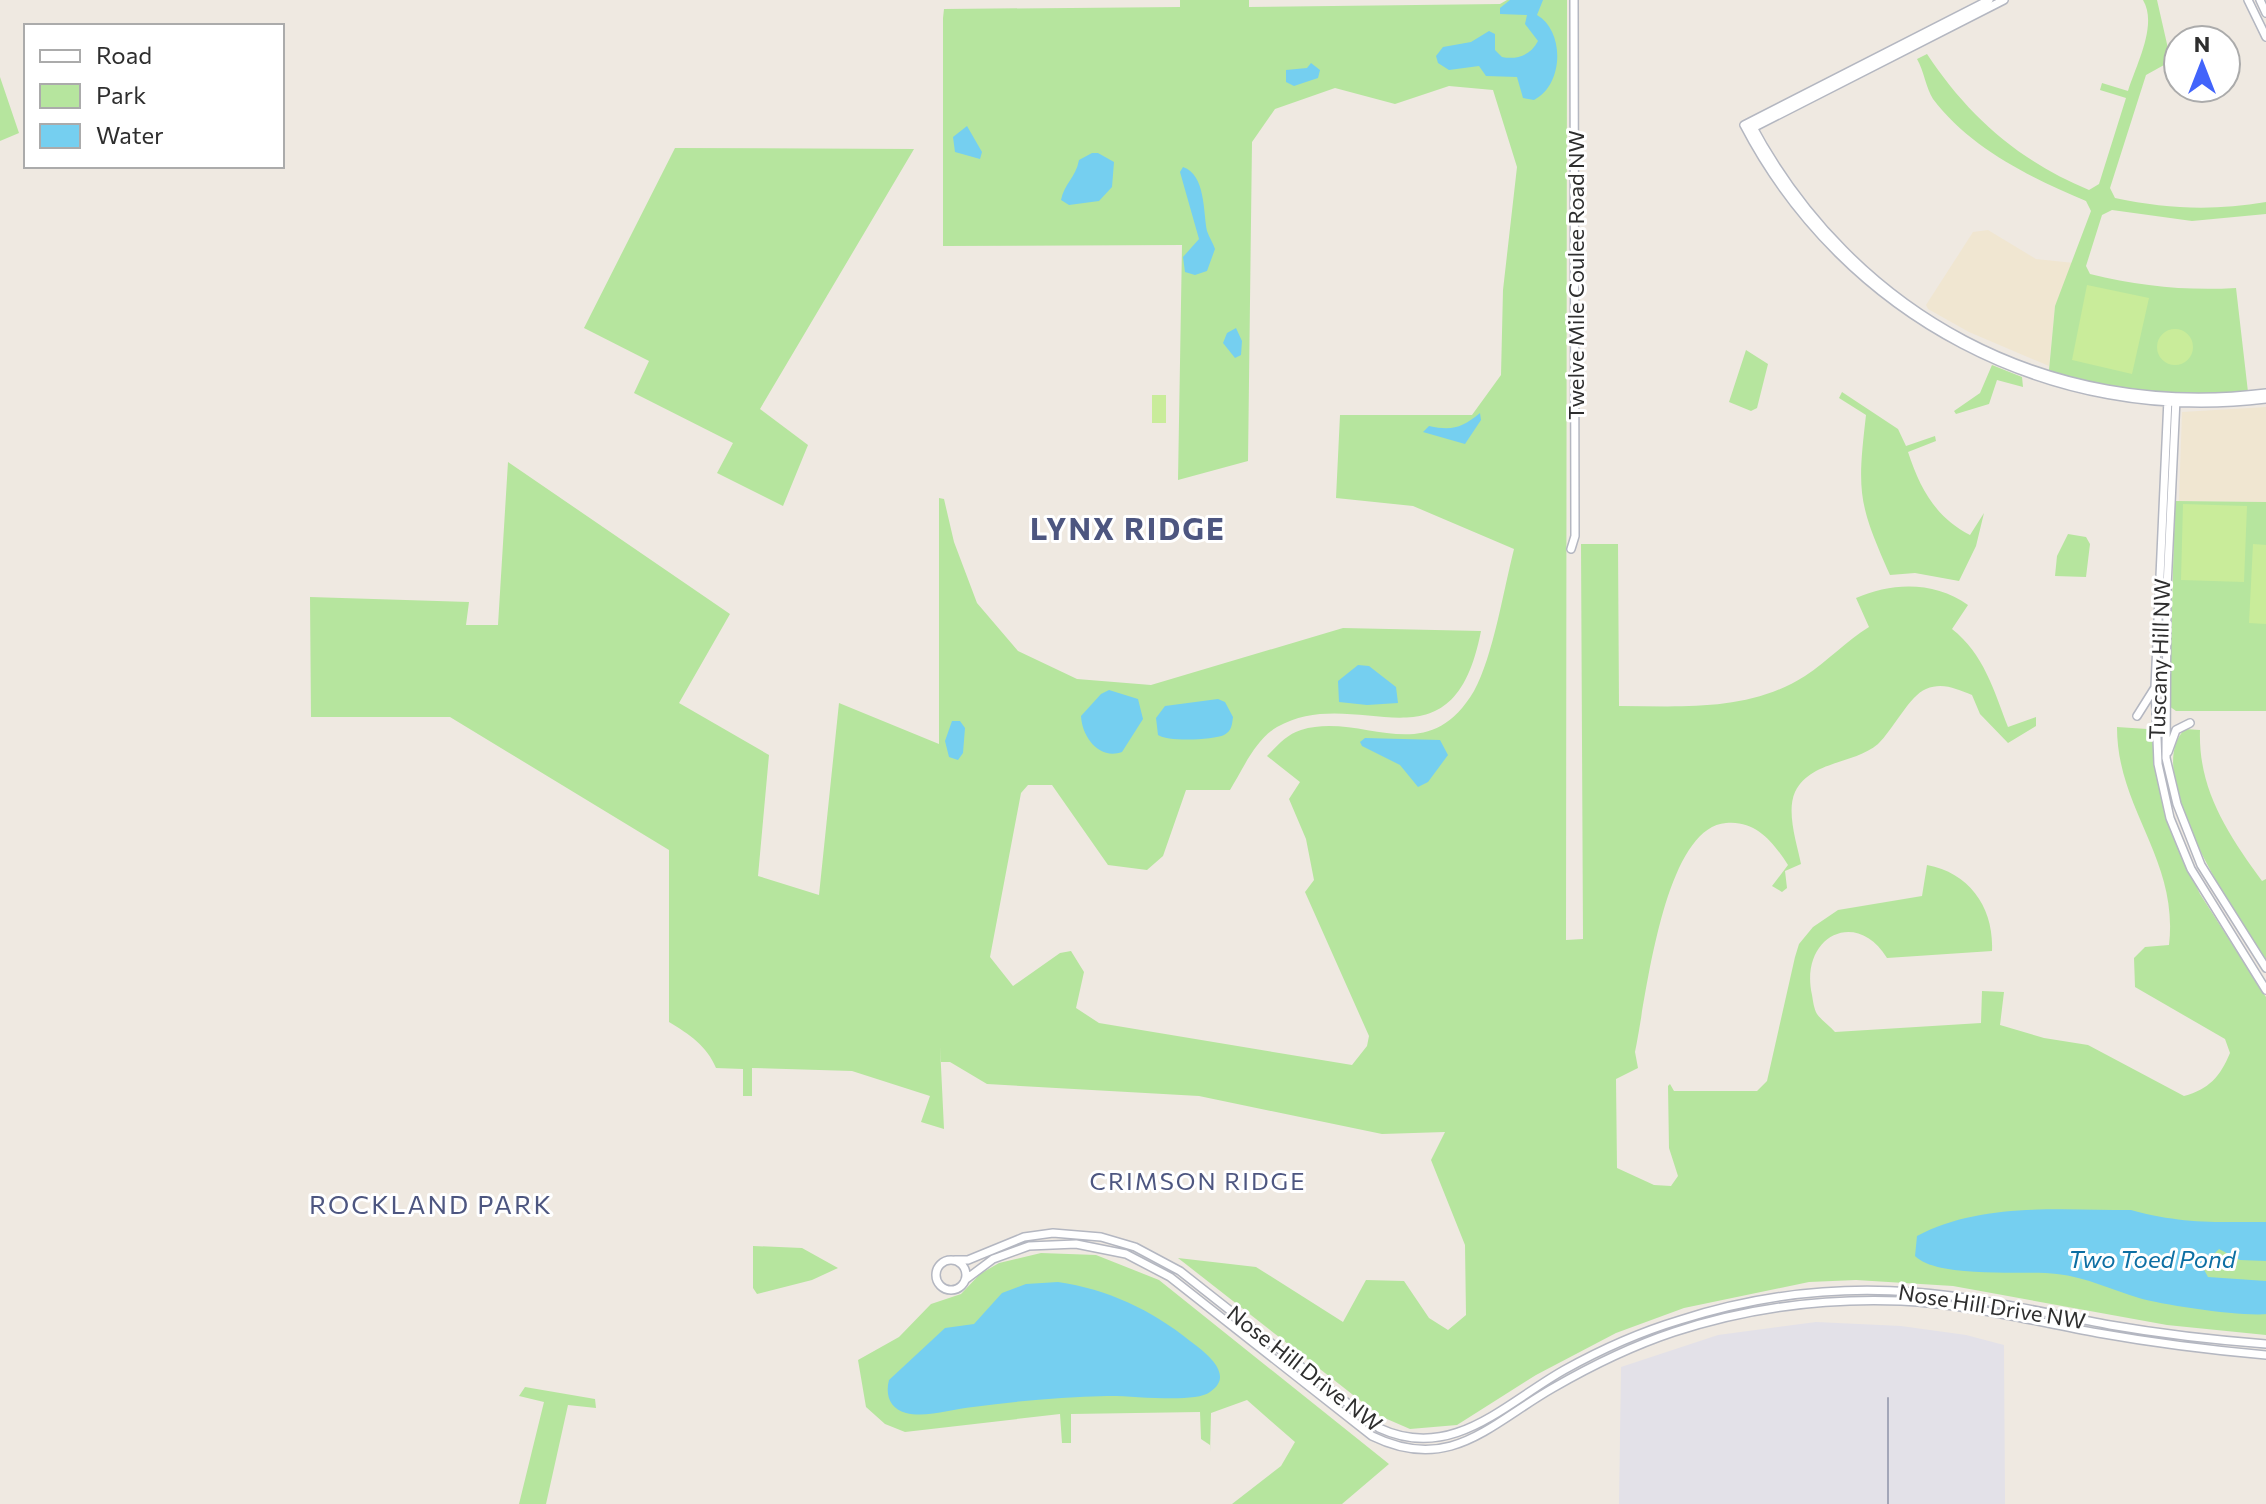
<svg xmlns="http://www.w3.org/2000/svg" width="2266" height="1504" font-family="Commissioner,sans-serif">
<rect width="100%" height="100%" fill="#efe9e1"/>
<!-- industrial -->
<path fill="#e3e1e8" d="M 1816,1322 L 1901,1326 L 1966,1335 L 2004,1345 L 2005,1504 L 1619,1504 L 1621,1367 L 1718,1335 Z"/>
<!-- education -->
<path fill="#f0e6d1" d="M 1988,230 L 2036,259 L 2074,263 L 2055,306 L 2049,366 L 1969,332 L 1928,309 L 1926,305 L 1973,232 Z
M 2266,407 L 2266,502 L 2179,501 L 2182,412 Z"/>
<!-- green -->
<path fill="#b6e59e" d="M 1180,0 L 1249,0 L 1249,7 L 1500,4 L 1507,0 L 1567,0 L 1566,940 L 1583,939 L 1581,544 L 1618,544 L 1619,706 C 1684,706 1748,712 1805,676 C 1828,661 1846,641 1869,627 L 1856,598 C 1892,582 1935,581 1968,605 L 1952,629 C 1984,654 1994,691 2008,727 L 2036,717 L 2036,726 L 2008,743 L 1980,714 L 1972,695 C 1956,689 1943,682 1926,689 C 1910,695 1892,731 1878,744 C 1853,765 1811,760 1795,792 C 1786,812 1797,844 1801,864 L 1785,871 L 1787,888 L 1782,892 L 1772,886 L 1788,865 C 1773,842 1756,820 1726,823 C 1663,828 1646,1000 1635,1052 L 1638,1068 L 1616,1079 L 1617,1168 L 1654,1185 L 1671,1186 L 1678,1176 L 1669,1148 L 1668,1086 L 1670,1084 L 1674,1091 L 1757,1091 L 1767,1081 L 1795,957 L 1799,944 L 1813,927 L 1838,910 L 1922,896 L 1927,865 C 1970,873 1994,908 1992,951 L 1887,958 C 1856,907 1799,937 1812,995 C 1813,1001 1814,1009 1817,1014 C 1821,1020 1830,1026 1835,1032 L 1981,1023 L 1982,991 L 2004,992 L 2000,1025 L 2044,1038 L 2088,1045 L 2184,1096 C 2209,1089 2220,1077 2230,1053 L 2225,1039 L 2135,987 L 2134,958 L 2145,947 L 2169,945 C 2179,859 2117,810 2117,727 L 2147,729 L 2152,738 L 2159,787 L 2172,835 L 2200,894 L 2266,997 L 2266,1335 L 2167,1325 L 1953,1286 L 1856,1280 L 1809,1282 L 1684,1308 L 1616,1333 L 1536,1375 L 1457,1425 L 1410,1429 L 1380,1416 L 1178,1258 L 1256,1267 L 1343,1322 L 1366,1280 L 1404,1281 L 1429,1318 L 1448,1330 L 1466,1315 L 1465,1245 L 1431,1160 L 1445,1132 L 1382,1134 L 1199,1096 L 987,1084 L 950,1062 L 941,1062 L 940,1046 L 944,1129 L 921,1122 L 930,1096 L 852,1071 L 752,1068 L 752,1096 L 743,1096 L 743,1069 L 716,1068 C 707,1046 689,1034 669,1022 L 669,850 L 450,717 L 311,717 L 310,597 L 469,602 L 466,625 L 498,625 L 508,462 L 730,614 L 679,703 L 769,755 L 758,876 L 819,895 L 839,703 L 939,744 L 939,498 L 944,499 L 954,542 L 977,603 L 1018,651 L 1077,679 L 1151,685 L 1343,628 L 1481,631 C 1452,780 1358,681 1277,727 C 1255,740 1243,769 1230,790 L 1186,790 L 1163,856 L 1147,870 L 1108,865 L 1052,785 L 1028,785 L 1021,793 L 990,957 L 1013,986 L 1060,953 L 1071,951 L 1084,972 L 1076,1008 L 1099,1023 L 1352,1065 L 1367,1046 L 1369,1036 L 1305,892 L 1314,880 L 1306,839 L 1289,799 L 1300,782 L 1267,756 C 1277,746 1287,734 1301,730 C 1363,711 1426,772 1474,691 C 1493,657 1504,588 1514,549 L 1413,506 L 1336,498 L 1340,415 L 1472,415 L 1501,375 L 1503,290 L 1517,167 L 1493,90 L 1449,86 L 1395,104 L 1335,88 L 1275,109 L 1252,142 L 1248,461 L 1178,480 L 1182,245 L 943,246 L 943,18 L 944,9 L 1180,7 Z
M 2143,0 L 2157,0 L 2172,66 L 2164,65 L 2146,75 L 2110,188 L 2115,198 C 2167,209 2213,211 2266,202 L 2266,214 L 2192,221 L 2112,210 L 2102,215 L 2086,266 L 2090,274 C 2139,286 2186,291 2236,288 L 2248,392 C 2184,395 2108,397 2049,370 L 2055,306 L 2091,211 L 2086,201 C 2031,178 1970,148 1933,99 C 1926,88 1924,71 1917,59 L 1927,54 C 1968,116 2019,161 2089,190 L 2099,184 L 2126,98 L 2100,90 L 2102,83 L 2128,91 C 2136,65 2158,25 2143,0 Z
M 0,77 L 19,133 L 0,141 Z
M 675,148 L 914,149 L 760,409 L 808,445 L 783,506 L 717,473 L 733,443 L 634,393 L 649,361 L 584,328 Z
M 1746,350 L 1768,364 L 1757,408 L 1751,411 L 1729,402 Z
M 1992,365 L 2022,377 L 2023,387 L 1997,380 L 1989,404 L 1956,414 L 1954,411 L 1980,393 Z
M 1842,392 L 1898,429 L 1906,446 L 1935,436 L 1936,441 L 1908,452 C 1920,488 1935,517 1970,535 L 1984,513 L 1976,546 L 1959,581 L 1915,573 L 1890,575 C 1858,503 1857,493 1866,415 L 1839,398 Z
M 2175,501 L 2266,502 L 2266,711 L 2176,711 L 2169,706 Z
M 2068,534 L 2086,537 L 2090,544 L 2086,577 L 2055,576 L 2057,556 Z
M 2185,729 L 2200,730 C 2198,790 2228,834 2262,881 L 2266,879 L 2266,961 C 2239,920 2139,773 2185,729 Z
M 753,1246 L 802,1248 L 838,1268 L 812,1280 L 757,1294 L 753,1288 Z
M 1041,1253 L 1096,1255 L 1159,1280 L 1389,1464 L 1342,1504 L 1232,1504 L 1281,1466 L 1295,1442 L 1247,1400 L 1211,1413 L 1210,1452 L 1210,1445 L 1201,1439 L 1200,1412 L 1071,1414 L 1071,1443 L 1062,1443 L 1060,1414 L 905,1432 L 885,1424 L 866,1407 L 858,1360 L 899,1337 L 931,1304 L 961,1294 L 980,1274 L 999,1263 Z
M 525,1387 L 595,1399 L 596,1408 L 568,1405 L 546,1504 L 519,1504 L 544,1402 L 519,1396 Z"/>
<!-- pitch -->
<path fill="#c9ec9a" d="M 2087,285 L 2149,298 L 2132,374 L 2072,360 Z
M2157 347a18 18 0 1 1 36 0a18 18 0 1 1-36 0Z
M 1152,395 L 1166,395 L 1166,423 L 1152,423 Z
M 2183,504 L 2247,506 L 2244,582 L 2181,580 Z
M 2253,544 L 2266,545 L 2266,624 L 2249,623 Z"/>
<!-- water -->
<path fill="#75cff0" d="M 1510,0 L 1543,0 L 1537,15 C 1565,31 1564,85 1534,100 L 1523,98 L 1517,77 L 1486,76 L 1479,66 L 1449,70 L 1438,63 L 1436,56 L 1443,47 L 1471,42 L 1489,31 L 1495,34 L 1495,50 L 1502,57 C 1517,60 1531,55 1538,41 L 1525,24 L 1527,15 L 1500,14 L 1500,8 Z
M 1311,63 L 1320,70 L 1318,78 L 1294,86 L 1286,82 L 1286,70 L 1307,68 Z
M 967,126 L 982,152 L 980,159 L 955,152 L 953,137 Z
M 1092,153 L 1098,153 L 1114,162 L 1112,187 L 1099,201 L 1069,205 L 1061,200 C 1064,184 1076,177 1079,160 Z
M 1183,167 C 1206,175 1203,212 1207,231 C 1209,237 1213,243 1215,249 L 1207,271 L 1195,275 L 1185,272 L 1183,257 L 1199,239 L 1180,172 Z
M 1236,328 L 1242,341 L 1241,355 L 1235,358 L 1223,343 L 1227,333 Z
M 1480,413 L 1481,420 L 1465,444 L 1423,432 L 1429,426 C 1452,431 1462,428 1480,413 Z
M 1358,665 L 1369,666 L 1396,687 L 1398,703 L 1367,705 L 1339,702 L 1338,681 Z
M 1109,690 L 1138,699 L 1143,719 L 1122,752 C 1099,760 1082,737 1081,716 L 1101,694 Z
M 1218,699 L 1225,702 L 1233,717 C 1232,724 1232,731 1224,735 C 1214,740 1167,742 1158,735 L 1156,718 L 1165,706 Z
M 952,721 L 960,721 L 965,728 L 963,753 L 958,760 L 949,757 L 945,741 Z
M 1365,738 L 1440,740 L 1448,755 L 1428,782 L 1418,787 L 1400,765 L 1362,746 L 1360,742 Z
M 2131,1210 C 2182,1224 2215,1222 2266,1222 L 2266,1261 L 2240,1260 L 2219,1249 L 2202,1266 L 2208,1277 L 2266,1281 L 2266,1314 C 2244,1317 2162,1305 2139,1298 C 2112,1290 2086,1277 2057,1274 C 2024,1270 1938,1279 1915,1256 L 1917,1236 C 1980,1202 2061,1210 2131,1210 Z
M 1058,1282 C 1107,1289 1152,1310 1190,1341 C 1205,1352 1236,1375 1210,1392 C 1194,1404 1129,1395 1107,1396 C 1062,1397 1017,1401 973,1407 C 953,1409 926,1418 906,1413 C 890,1409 885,1395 889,1380 L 945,1328 L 974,1324 L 1002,1293 L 1026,1284 Z"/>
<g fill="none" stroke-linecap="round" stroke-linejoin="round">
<defs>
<path id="tertiary" d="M 1989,0 L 1744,125 C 1844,317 2052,426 2266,399
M 2248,0 L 2266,37
M 2260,0 L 2266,13
M 1750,122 C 1852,315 2048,420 2266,393
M 1749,130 L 2004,0
M 2168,399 L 2155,687 L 2158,764 L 2170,818 L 2191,869 L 2266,990
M 2176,399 L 2167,587 L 2166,758 L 2177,804 L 2201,865 L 2266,968
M 1571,549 L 1575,536 L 1574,0
M 2137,716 L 2154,689
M 2168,752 L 2176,730 L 2190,723
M 955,1260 L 968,1260 L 1024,1237 L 1053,1233 L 1101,1237 L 1135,1247 L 1180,1271 L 1379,1428 C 1452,1462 1504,1404 1564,1370 C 1600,1350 1640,1332 1680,1320 C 1755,1296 1835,1286 1913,1292 C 1980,1297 2045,1313 2110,1325 C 2162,1334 2214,1340 2266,1344
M936 1275a15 15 0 1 1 30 0a15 15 0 1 1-30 0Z
M 965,1280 L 993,1259 L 1029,1246 L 1076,1244 L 1126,1254 L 1170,1277 L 1372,1436 C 1450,1474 1490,1424 1553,1388 C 1591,1366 1632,1346 1674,1332 C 1747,1308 1824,1298 1901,1301 C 1967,1304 2032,1321 2098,1333 C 2154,1343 2210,1350 2266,1355"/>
</defs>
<!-- tertiary casing -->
<use href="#tertiary" stroke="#b4b7c1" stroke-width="10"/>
<!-- tertiary -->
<use href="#tertiary" stroke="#fff" stroke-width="7"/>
<!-- rail -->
<path stroke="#a3a6b8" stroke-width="2" d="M 1888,1504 L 1888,1398"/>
</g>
<g text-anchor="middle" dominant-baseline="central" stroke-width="6" stroke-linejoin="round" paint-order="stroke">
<!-- street labels -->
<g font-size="22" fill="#2e2e2e" stroke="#fff">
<text transform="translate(1575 275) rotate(-90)">Twelve Mile Coulee Road NW</text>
<text transform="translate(2159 659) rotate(-88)">Tuscany Hill NW</text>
<text transform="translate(1992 1306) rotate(9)">Nose Hill Drive NW</text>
<text transform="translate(1305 1368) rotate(38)">Nose Hill Drive NW</text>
</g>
<!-- neighbourhood labels -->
<g font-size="24" letter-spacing="2" fill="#4d5680" stroke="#fff">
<text x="1198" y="1180">CRIMSON RIDGE</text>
</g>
<!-- water labels -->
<g font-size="24" font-style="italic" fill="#0d6fa3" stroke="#fff">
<text x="2152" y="1258">Two Toed Pond</text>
</g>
<!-- quarter labels -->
<g font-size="26" letter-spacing="2" fill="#4d5680" stroke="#fff">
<text x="431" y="1203">ROCKLAND PARK</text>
</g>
<!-- district labels -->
<g font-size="30" font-weight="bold" letter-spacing="2" fill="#4d5680" stroke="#fff">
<text x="1128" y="527">LYNX RIDGE</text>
</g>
</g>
<!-- legend -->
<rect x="24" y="24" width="260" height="144" fill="#ffffff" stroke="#ababab" stroke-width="2"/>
<rect x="40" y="50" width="40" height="12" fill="#ffffff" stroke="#ababab" stroke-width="2"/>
<text x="96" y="64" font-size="24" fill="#2e2e2e">Road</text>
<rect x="40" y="84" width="40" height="24" fill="#b6e59e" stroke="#ababab" stroke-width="2"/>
<text x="96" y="104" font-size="24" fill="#2e2e2e">Park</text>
<rect x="40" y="124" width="40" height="24" fill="#75cff0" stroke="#ababab" stroke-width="2"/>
<text x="96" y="144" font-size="24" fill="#2e2e2e">Water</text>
<!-- north arrow -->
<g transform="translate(2202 64)"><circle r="38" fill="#ffffff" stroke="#ababab" stroke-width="2"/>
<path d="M0-6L14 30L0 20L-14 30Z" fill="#4264fb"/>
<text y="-12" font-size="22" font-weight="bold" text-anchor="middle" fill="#2e2e2e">N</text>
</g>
</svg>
